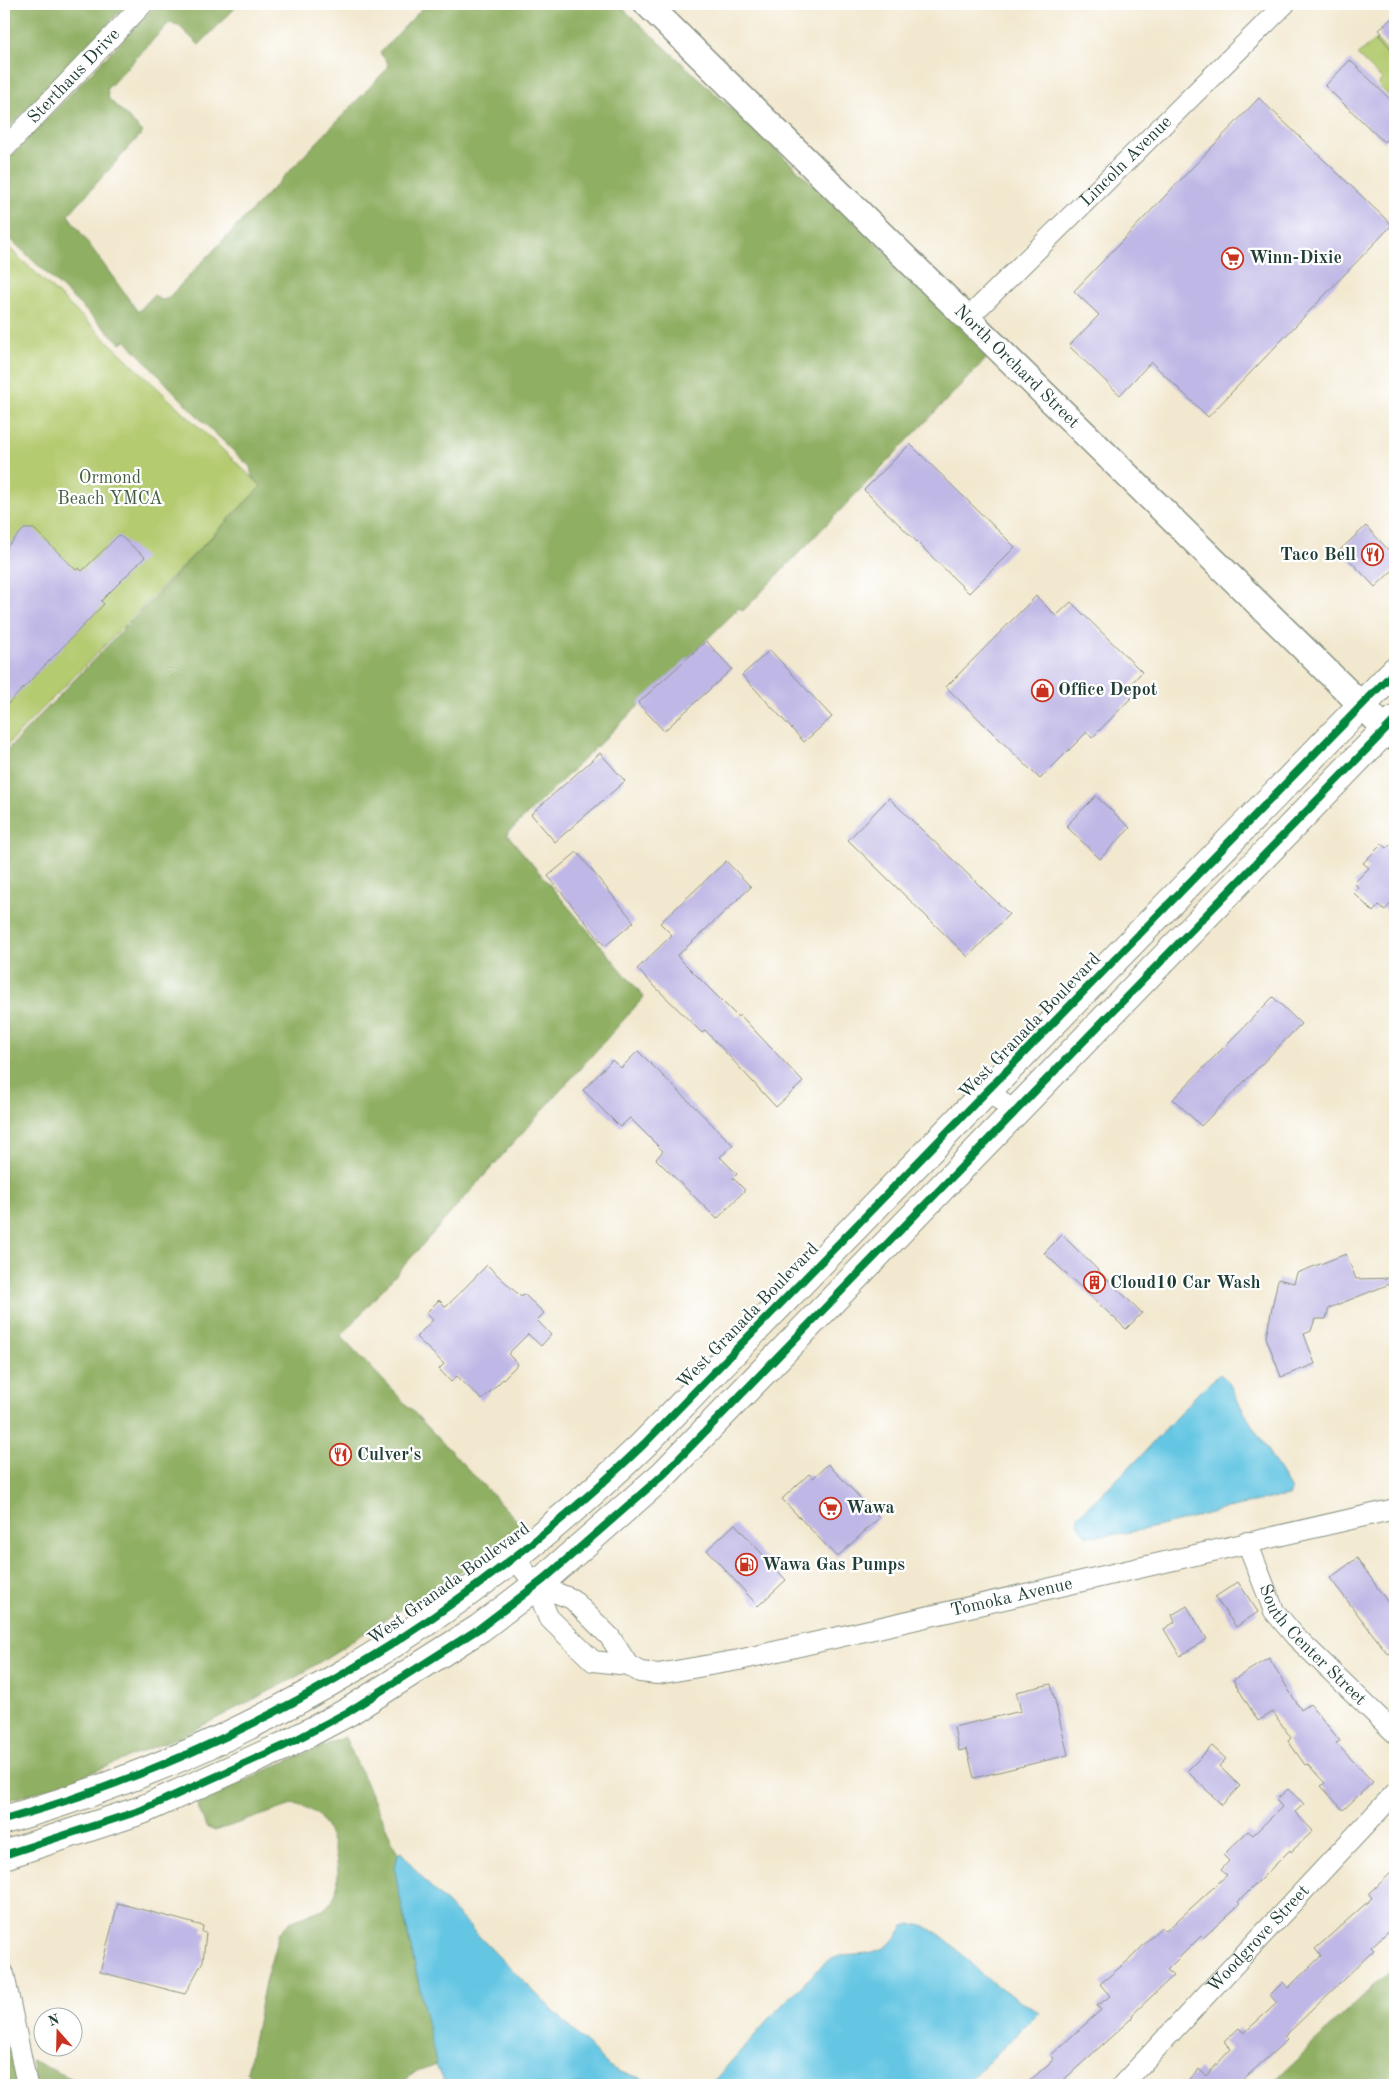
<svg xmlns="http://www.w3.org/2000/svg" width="1399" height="2089" font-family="'Old Standard TT',serif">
<rect width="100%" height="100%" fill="#fff"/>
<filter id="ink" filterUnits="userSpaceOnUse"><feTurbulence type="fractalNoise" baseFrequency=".02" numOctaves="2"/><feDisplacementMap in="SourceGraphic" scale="10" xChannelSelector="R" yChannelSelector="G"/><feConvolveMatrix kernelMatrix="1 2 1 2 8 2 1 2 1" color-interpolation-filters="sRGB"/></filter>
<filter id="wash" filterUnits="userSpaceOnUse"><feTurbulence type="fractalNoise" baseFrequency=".0096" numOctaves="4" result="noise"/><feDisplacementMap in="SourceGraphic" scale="20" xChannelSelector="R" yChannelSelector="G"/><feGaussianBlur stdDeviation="1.12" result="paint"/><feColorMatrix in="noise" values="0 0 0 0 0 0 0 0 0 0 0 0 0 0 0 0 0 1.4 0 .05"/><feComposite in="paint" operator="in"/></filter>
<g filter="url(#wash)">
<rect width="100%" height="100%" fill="#f2e8cf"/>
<!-- green -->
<path fill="#b4cb6f" stroke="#6a8452" d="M 1376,39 L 1386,50 L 1386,56 L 1395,66 L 1395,102 L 1378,85 L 1382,79 L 1357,55 Z
M 4,243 L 261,486 L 4,748 Z"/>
<!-- forest -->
<path fill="#8faf62" stroke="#57764b" d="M 4,4 L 127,4 L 4,133 Z
M 157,4 L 239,4 L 199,45 L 178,25 L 169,23 L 107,89 L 109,99 L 143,132 L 68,215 L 138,312 L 154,295 L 161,300 L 167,299 L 386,70 L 388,63 L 380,53 L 426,4 L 618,4 L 867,234 L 990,355 L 743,611 L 739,608 L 507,834 L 644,997 L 341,1336 L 525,1529 L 295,1678 L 190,1732 L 62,1785 L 4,1801 L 4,753 L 261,486 L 252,476 L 250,467 L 199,418 L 125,340 L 121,344 L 4,233 L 4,163 Z
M 345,1737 L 398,1854 L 395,1869 L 408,1936 L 437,2064 L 417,2071 L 399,2085 L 276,2085 L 251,2077 L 247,2072 L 265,1982 L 279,1933 L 290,1922 L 325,1908 C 348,1891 336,1843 323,1822 C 317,1812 306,1807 295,1804 L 215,1831 L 206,1827 L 197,1804 L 275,1766 Z
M 1391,1969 L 1395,1973 L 1395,2085 L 1270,2085 Z
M 4,2027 L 18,2085 L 4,2085 Z
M 31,2060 L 86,2085 L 36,2085 Z"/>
<!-- water -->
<path fill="#65c6e3" stroke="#42828c" d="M 1220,1374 L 1229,1382 L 1240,1405 L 1289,1486 L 1291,1492 L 1289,1496 C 1221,1504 1155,1536 1086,1536 L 1078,1522 L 1078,1516 L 1140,1457 L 1200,1391 Z
M 401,1852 L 425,1881 L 505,1963 L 609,2066 C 623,2077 640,2073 653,2085 L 445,2085 L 437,2067 L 398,1888 L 395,1869 L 398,1854 Z
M 911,1924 C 941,1925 963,1958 984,1976 C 1001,1989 1020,2001 1039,2012 L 965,2085 L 710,2085 L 781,2006 L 827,1961 L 842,1955 L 869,1953 L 885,1948 L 897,1937 L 904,1926 Z"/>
<g id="blocks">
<!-- building -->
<path fill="#bfb7e5" d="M 1395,15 L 1395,54 L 1379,35 L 1382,33 L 1379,30 Z
M 1350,60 L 1395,104 L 1395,130 L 1384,142 L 1325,86 Z
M 1259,98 L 1392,225 L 1208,417 L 1151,362 L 1120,395 L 1069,346 L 1099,315 L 1074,291 Z
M 910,444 L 1015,547 L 969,593 L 864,490 Z
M 1366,526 L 1395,557 L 1395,568 L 1375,587 L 1340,550 Z
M 24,529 L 34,529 L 76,570 L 79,568 L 82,571 L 119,535 L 145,557 L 101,601 L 104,604 L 4,708 L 4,550 Z
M 1036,596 L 1056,616 L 1071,602 L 1142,672 L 1130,685 L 1137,692 L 1092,738 L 1087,732 L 1040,779 L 946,687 Z
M 706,641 L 732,669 L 664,731 L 638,703 Z
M 770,650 L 832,717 L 804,742 L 742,675 Z
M 600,753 L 625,781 L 555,842 L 531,814 Z
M 1096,796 L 1130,828 L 1100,859 L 1066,826 Z
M 889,798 L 1009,914 L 968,957 L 848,840 Z
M 1395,840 L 1395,899 L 1385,910 L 1379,905 L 1373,912 L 1354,893 L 1359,888 L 1354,883 L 1369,868 L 1363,863 L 1382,844 L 1387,848 Z
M 577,852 L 634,922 L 605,946 L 548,876 Z
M 726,861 L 751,887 L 677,956 L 738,1017 L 740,1015 L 803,1082 L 776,1107 L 705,1030 L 702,1033 L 637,969 L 672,935 L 660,923 Z
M 1273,997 L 1301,1024 L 1201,1126 L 1173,1099 Z
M 638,1051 L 733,1145 L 720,1157 L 737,1174 L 733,1178 L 745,1190 L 717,1219 L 656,1159 L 663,1151 L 630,1118 L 620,1127 L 583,1090 L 612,1060 L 621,1068 Z
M 1062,1235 L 1142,1313 L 1126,1329 L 1044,1253 Z
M 1346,1254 L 1356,1279 L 1395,1278 L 1395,1282 L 1329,1308 L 1326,1319 L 1315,1319 L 1311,1331 L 1304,1334 L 1315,1364 L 1281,1377 L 1266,1337 L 1278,1279 L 1294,1283 L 1297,1273 Z
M 487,1265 L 521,1297 L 524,1294 L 544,1313 L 537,1320 L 551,1335 L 541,1346 L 528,1334 L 508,1354 L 518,1364 L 482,1400 L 457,1376 L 451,1382 L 439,1369 L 444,1364 L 416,1337 L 433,1320 L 426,1313 L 439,1300 L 446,1307 Z
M 828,1464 L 879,1518 L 837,1557 L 782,1499 L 809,1474 L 813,1478 Z
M 735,1524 L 786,1580 L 758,1606 L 707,1550 Z
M 1357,1558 L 1395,1613 L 1395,1648 L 1388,1654 L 1330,1578 Z
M 1238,1582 L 1258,1612 L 1236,1627 L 1215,1597 Z
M 1187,1606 L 1207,1639 L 1180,1656 L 1164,1629 L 1175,1622 L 1172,1615 Z
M 1269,1658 L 1301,1710 L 1310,1704 L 1340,1741 L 1336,1743 L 1373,1782 L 1343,1810 L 1321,1786 L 1325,1783 L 1307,1764 L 1305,1765 L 1288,1741 L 1291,1738 L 1273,1712 L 1258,1721 L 1233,1680 Z
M 1051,1684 L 1068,1755 L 974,1778 L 967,1749 L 959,1751 L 954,1727 L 1021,1711 L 1016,1692 Z
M 1212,1746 L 1226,1759 L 1219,1766 L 1240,1786 L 1222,1805 L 1187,1771 Z
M 1288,1789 L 1304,1804 L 1295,1812 L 1313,1831 L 1291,1852 L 1290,1850 L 1238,1902 L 1240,1904 L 1203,1938 L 1201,1936 L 1167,1970 L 1173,1976 L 1132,2015 L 1133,2017 L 1058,2085 L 1025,2085 L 1054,2059 L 1051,2055 L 1101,2010 L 1097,2006 L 1110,1996 L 1100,1984 L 1130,1959 L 1161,1927 L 1166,1931 L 1227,1875 L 1221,1870 L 1229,1861 L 1223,1855 L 1248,1831 L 1253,1835 L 1282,1807 L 1276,1800 Z
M 1395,1869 L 1395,1925 L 1371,1947 L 1374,1950 L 1284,2037 L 1287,2040 L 1237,2085 L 1183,2085 L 1199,2069 L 1206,2076 L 1231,2049 L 1224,2042 L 1239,2028 L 1244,2033 L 1277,2003 L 1270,1995 L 1283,1982 L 1288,1988 L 1321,1956 L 1315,1949 L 1372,1898 L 1369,1894 Z
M 118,1903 L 203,1926 L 202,1932 L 206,1933 L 203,1961 L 185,1994 L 100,1972 Z"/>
</g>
</g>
<g filter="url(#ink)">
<use href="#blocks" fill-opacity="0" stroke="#889282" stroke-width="1"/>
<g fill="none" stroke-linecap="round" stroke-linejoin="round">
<defs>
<g id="minor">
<path id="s1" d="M 4,149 L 143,4"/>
<path id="s2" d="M 967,319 L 1285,4"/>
<path d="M 989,1090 L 1014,1113"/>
<path id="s3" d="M 1247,1542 L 1274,1611 L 1295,1636 L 1395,1733"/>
<path id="s4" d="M 514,1558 L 536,1585 L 548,1617 L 593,1661 L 628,1665 L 640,1672 L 658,1674 L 739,1660 L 1395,1509"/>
<path d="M 536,1585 L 572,1599 L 610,1637 L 628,1665"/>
<path d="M 4,1974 L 27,2085"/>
<path id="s5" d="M 1122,2085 L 1395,1793"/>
</g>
<g id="tertiary">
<path id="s6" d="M 647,4 L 1395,738"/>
</g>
<path id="primary" d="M 4,1820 C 247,1751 463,1619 644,1444 L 1395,671
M 4,1855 L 142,1810 L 284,1746 L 348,1712 L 480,1628 L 543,1580 L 664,1474 L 1395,720"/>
</defs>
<!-- minor casing -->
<use href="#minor" stroke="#889282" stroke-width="22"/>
<!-- tertiary casing -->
<use href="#tertiary" stroke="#889282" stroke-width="28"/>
<!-- primary casing -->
<use href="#primary" stroke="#889282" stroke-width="30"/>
<!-- minor -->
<use href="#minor" stroke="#fff" stroke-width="20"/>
<!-- tertiary -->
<use href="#tertiary" stroke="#fff" stroke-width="25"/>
<!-- primary -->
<use href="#primary" stroke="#fff" stroke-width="28"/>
<defs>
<path id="cycleway" d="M 4,1820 C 247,1751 463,1619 644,1444 L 1395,671
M 4,1855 L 142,1810 L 284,1746 L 348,1712 L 480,1628 L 543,1580 L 664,1474 L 1395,720"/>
</defs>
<!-- cycleway casing -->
<use href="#cycleway" stroke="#fff" stroke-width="11"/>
<!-- cycleway -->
<use href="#cycleway" stroke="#00873e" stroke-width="8"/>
</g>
</g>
<!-- icons -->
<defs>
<symbol id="supermarket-ring" viewBox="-11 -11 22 22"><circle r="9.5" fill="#fff" stroke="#c8321e" stroke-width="1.5"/><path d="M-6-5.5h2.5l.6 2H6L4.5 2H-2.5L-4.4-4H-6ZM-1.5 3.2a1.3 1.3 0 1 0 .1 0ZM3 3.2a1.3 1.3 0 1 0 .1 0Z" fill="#c8321e"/></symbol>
<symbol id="restaurant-ring" viewBox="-11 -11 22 22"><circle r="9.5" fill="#fff" stroke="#c8321e" stroke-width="1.5"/><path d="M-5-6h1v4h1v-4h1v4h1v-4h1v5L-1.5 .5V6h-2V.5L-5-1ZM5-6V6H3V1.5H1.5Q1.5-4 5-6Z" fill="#c8321e"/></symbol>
<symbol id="shop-ring" viewBox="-11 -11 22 22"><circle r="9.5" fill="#fff" stroke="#c8321e" stroke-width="1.5"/><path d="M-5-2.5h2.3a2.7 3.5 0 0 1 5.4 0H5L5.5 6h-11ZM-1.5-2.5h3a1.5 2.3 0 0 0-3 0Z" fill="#c8321e"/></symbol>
<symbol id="building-ring" viewBox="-11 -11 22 22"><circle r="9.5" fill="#fff" stroke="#c8321e" stroke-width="1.5"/><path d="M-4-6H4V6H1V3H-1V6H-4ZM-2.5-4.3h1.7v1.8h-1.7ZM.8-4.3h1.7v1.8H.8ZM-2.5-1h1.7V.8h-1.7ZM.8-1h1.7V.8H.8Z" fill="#c8321e"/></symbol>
<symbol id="fuel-ring" viewBox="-11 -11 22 22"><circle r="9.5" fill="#fff" stroke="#c8321e" stroke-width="1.5"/><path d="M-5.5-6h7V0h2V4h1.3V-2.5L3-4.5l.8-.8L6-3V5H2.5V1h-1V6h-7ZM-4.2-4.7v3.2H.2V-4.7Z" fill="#c8321e"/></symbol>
</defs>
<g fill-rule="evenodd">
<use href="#supermarket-ring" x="1220" y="246" width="25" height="25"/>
<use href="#restaurant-ring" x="1360" y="542" width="25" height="25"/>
<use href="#shop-ring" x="1030" y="678" width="25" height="25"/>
<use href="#building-ring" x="1082" y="1270" width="25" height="25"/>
<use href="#restaurant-ring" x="328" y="1442" width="25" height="25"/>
<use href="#supermarket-ring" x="818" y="1496" width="25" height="25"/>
<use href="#fuel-ring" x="734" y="1552" width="25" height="25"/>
</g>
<g text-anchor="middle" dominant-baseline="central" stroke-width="4.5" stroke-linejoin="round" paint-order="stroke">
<!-- street labels -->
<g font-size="18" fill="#1f3d34" stroke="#fff">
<text stroke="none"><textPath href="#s1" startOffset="101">Sterthaus Drive</textPath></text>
<text stroke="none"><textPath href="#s2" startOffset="224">Lincoln Avenue</textPath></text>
<text stroke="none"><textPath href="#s6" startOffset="518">North Orchard Street</textPath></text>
<text transform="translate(1030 1026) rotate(-46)">West Granada Boulevard</text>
<text transform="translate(748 1316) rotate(-46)">West Granada Boulevard</text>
<text transform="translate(449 1584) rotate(-36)">West Granada Boulevard</text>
<text stroke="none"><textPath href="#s4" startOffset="561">Tomoka Avenue</textPath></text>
<text stroke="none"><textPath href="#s3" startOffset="124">South Center Street</textPath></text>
<text stroke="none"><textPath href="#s5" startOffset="200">Woodgrove Street</textPath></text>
</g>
<!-- poi labels -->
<g font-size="18" font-weight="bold" fill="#1f3d34" stroke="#fff" text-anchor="start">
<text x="1249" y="258">Winn-Dixie</text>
<text x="1356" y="555" text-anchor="end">Taco Bell</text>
<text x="1058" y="690">Office Depot</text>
<text x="1110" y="1283">Cloud10 Car Wash</text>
<text x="357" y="1455">Culver's</text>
<text x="846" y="1508">Wawa</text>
<text x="762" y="1565">Wawa Gas Pumps</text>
</g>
<!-- park labels -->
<g font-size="18" fill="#446043" stroke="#fff">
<text x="110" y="478">Ormond<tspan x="110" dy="21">Beach YMCA</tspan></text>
</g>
</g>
<!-- margin -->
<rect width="1399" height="2089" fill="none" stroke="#fff" stroke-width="20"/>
<!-- north arrow -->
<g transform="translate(58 2032) rotate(340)"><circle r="24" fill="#ffffff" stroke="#a5b1ae"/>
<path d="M0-4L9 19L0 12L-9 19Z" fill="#c8321e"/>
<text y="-8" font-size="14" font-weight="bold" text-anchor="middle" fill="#1f3d34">N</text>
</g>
</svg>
